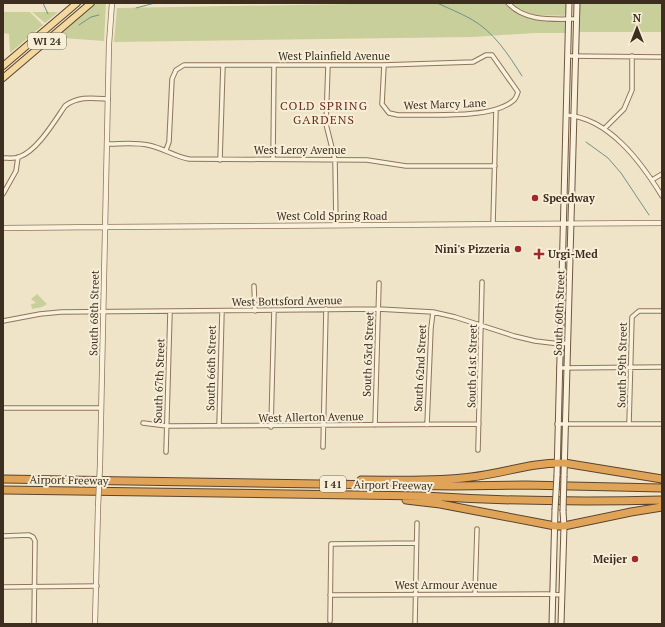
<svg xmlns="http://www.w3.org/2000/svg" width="665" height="627" viewBox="0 0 665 627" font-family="'PT Serif',serif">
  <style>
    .green { fill: #c9cf9b }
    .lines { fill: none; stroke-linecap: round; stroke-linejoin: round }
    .stream { stroke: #6f938a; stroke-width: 1 }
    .minor-casing { stroke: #8d765c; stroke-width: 5.5 }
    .tertiary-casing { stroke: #8d765c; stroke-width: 6 }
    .secondary-casing { stroke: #6f573f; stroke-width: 7 }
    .primary-casing { stroke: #5b4430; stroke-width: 8 }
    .motorway-casing { stroke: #5b4430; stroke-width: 9 }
    .minor { stroke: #faf1dc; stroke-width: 3.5 }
    .tertiary { stroke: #faf1dc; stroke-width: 4.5 }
    .secondary { stroke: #faf1dc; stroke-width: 5 }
    .primary { stroke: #f3d9a0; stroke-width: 6 }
    .motorway { stroke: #e0a458; stroke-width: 7 }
    .tertiary-bridge-casing { stroke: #8d765c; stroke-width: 6; stroke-linecap: butt }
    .secondary-bridge-casing { stroke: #6f573f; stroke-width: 7; stroke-linecap: butt }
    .tertiary-bridge { stroke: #faf1dc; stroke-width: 4.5 }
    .secondary-bridge { stroke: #faf1dc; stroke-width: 5 }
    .poi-dot { fill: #9e2a2b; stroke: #f7eed8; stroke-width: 1.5 }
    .labels { text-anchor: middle; stroke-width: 4; stroke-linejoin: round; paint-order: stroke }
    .shield { fill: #f7eed8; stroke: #756857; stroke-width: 1 }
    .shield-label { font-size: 10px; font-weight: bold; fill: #3d2e20 }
    .street-label { font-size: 11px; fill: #3d2e20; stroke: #f7eed8 }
    .poi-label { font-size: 11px; font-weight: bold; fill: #3d2e20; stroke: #f7eed8; text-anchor: start }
    .neighbourhood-label { font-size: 12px; letter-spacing: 1px; fill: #6b2e1e; stroke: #f7eed8 }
  </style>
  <rect width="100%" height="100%" fill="#f0e4c8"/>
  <path class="green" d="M97,3H106L104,41L62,38L59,35Z
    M505,3C520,22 542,20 564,21L566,22L567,27L566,29V33H535L473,37L114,42L117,8L350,4Z
    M511,3H566L567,13L564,16C545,15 526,18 511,3Z
    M578,3H662V32H579L580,5Z
    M3,12H30L43,25L10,53L9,34L3,33Z
    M32,12H58L45,23Z
    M37,294L47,304L42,307L32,309L31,304L36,303L31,299Z"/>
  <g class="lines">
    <path class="stream" d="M43,3L48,14
      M163,3H228
      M437,3C448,8 460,13 471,19C494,32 508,54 522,76
      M136,8L155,3
      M79,25L91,17L99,15
      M586,142L608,158L621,173L649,215"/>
    <defs>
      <path id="minor" d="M508,3C525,22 553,19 576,19
        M568,56L662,57
        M328,65L326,124L335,160L336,225
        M566,115C609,118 641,162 662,196
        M605,128L624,109L632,90V56
        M107,144C120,144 135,142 148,145C163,148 176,157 189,159L367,160L406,166H495
        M166,150L169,142L172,79L176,70L184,65H384L473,62L486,55H492L518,92C517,95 516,98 514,100C492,120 428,114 398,115L389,113L382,104L384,65
        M3,158C8,158 14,159 19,157C37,151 54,122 65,106C78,96 92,98 108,99
        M273,159L274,65
        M220,160L223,65
        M652,180L662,174
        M3,194L16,171L18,157
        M493,224L496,110
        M254,286L255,311
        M3,321L40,314L61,312L378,309L433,312L455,317L514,336L535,341L560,344L568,343
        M559,368L662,367
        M3,408H101
        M143,423L167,426L479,424
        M557,424H662
        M629,424L632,317L639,311H662
        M375,425L379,283
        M427,425L431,328L433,312
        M219,426L222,311
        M271,427L274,310
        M323,447L326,309
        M478,450L482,282
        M166,452L170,312
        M3,536L29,535L33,537L35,541L34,624
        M3,587L97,586
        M475,594L477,529
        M330,595L547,594L562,595
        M330,621L331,544L416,543
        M415,624L417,523"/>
      <path id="tertiary" d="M3,228L105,227L662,223
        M100,465L109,44L112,3
        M95,624L98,507"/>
      <path id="secondary" d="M557,475L569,3
        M564,476L577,3
        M552,624L555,510
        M561,624L564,526L563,511"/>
      <path id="primary" d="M3,66L77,3
        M3,78L91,3"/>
      <path id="motorway" d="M3,479L454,486L525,485L662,488
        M361,480C397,480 434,482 471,477C501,474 533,462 564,463L662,479
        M3,490L424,496C503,501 583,502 662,500
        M406,500L440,504L555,526H564L631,512L662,507"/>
    </defs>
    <use href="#minor" class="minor-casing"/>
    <use href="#tertiary" class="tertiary-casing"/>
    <use href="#secondary" class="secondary-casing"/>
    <use href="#primary" class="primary-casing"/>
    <use href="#motorway" class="motorway-casing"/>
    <use href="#minor" class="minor"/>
    <use href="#tertiary" class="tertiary"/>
    <use href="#secondary" class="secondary"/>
    <use href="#primary" class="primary"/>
    <use href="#motorway" class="motorway"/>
    <defs>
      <path id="tertiary-bridge" d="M98,507L100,465"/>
      <path id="secondary-bridge" d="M555,510L557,475
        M563,511L564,476"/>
    </defs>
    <use href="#tertiary-bridge" class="tertiary-bridge-casing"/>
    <use href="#secondary-bridge" class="secondary-bridge-casing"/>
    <use href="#tertiary-bridge" class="tertiary-bridge"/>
    <use href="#secondary-bridge" class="secondary-bridge"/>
  </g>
  <g class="poi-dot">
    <circle cx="535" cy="198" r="4"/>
    <circle cx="518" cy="249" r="4"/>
    <path d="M537 248h4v4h4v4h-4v4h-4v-4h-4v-4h4z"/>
    <circle cx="635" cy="559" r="4"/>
  </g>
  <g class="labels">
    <g class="shield">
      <rect x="28" y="33" width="38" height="16" rx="3"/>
      <rect x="320" y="476" width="26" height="16" rx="3"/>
    </g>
    <g class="shield-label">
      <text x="47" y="45">WI 24</text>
      <text x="333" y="488">I 41</text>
    </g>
    <g class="street-label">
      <text x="334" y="60">West Plainfield Avenue</text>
      <text transform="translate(445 104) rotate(-2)" y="4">West Marcy Lane</text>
      <text x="300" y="154">West Leroy Avenue</text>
      <text x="332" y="220">West Cold Spring Road</text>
      <text transform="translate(287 301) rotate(-1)" y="4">West Bottsford Avenue</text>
      <text transform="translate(94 313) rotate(-89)" y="4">South 68th Street</text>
      <text transform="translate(559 313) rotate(-88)" y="4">South 60th Street</text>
      <text transform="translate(368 354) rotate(-88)" y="4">South 63rd Street</text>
      <text transform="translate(622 365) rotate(-89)" y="4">South 59th Street</text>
      <text transform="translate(472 366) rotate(-89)" y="4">South 61st Street</text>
      <text transform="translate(211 368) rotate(-89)" y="4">South 66th Street</text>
      <text transform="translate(420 368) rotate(-87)" y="4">South 62nd Street</text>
      <text transform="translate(159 381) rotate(-88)" y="4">South 67th Street</text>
      <text transform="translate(311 417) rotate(-1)" y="4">West Allerton Avenue</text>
      <text transform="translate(69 480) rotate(1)" y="4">Airport Freeway</text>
      <text transform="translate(393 485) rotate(1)" y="4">Airport Freeway</text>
      <text x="446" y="589">West Armour Avenue</text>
    </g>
    <g class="poi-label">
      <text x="543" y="202">Speedway</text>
      <text x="510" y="253" text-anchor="end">Nini's Pizzeria</text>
      <text x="548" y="258">Urgi-Med</text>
      <text x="627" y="563" text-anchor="end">Meijer</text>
    </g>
    <g class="neighbourhood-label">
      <text x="324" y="110">COLD SPRING<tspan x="324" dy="14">GARDENS</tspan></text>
    </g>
  </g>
  <rect width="665" height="627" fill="none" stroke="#3d2e20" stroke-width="8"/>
  <g transform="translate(637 28)" stroke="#f7eed8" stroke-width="3" paint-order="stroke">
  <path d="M0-3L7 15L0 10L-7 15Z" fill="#3d2e20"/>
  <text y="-6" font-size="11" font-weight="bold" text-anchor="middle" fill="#3d2e20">N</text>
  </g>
</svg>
